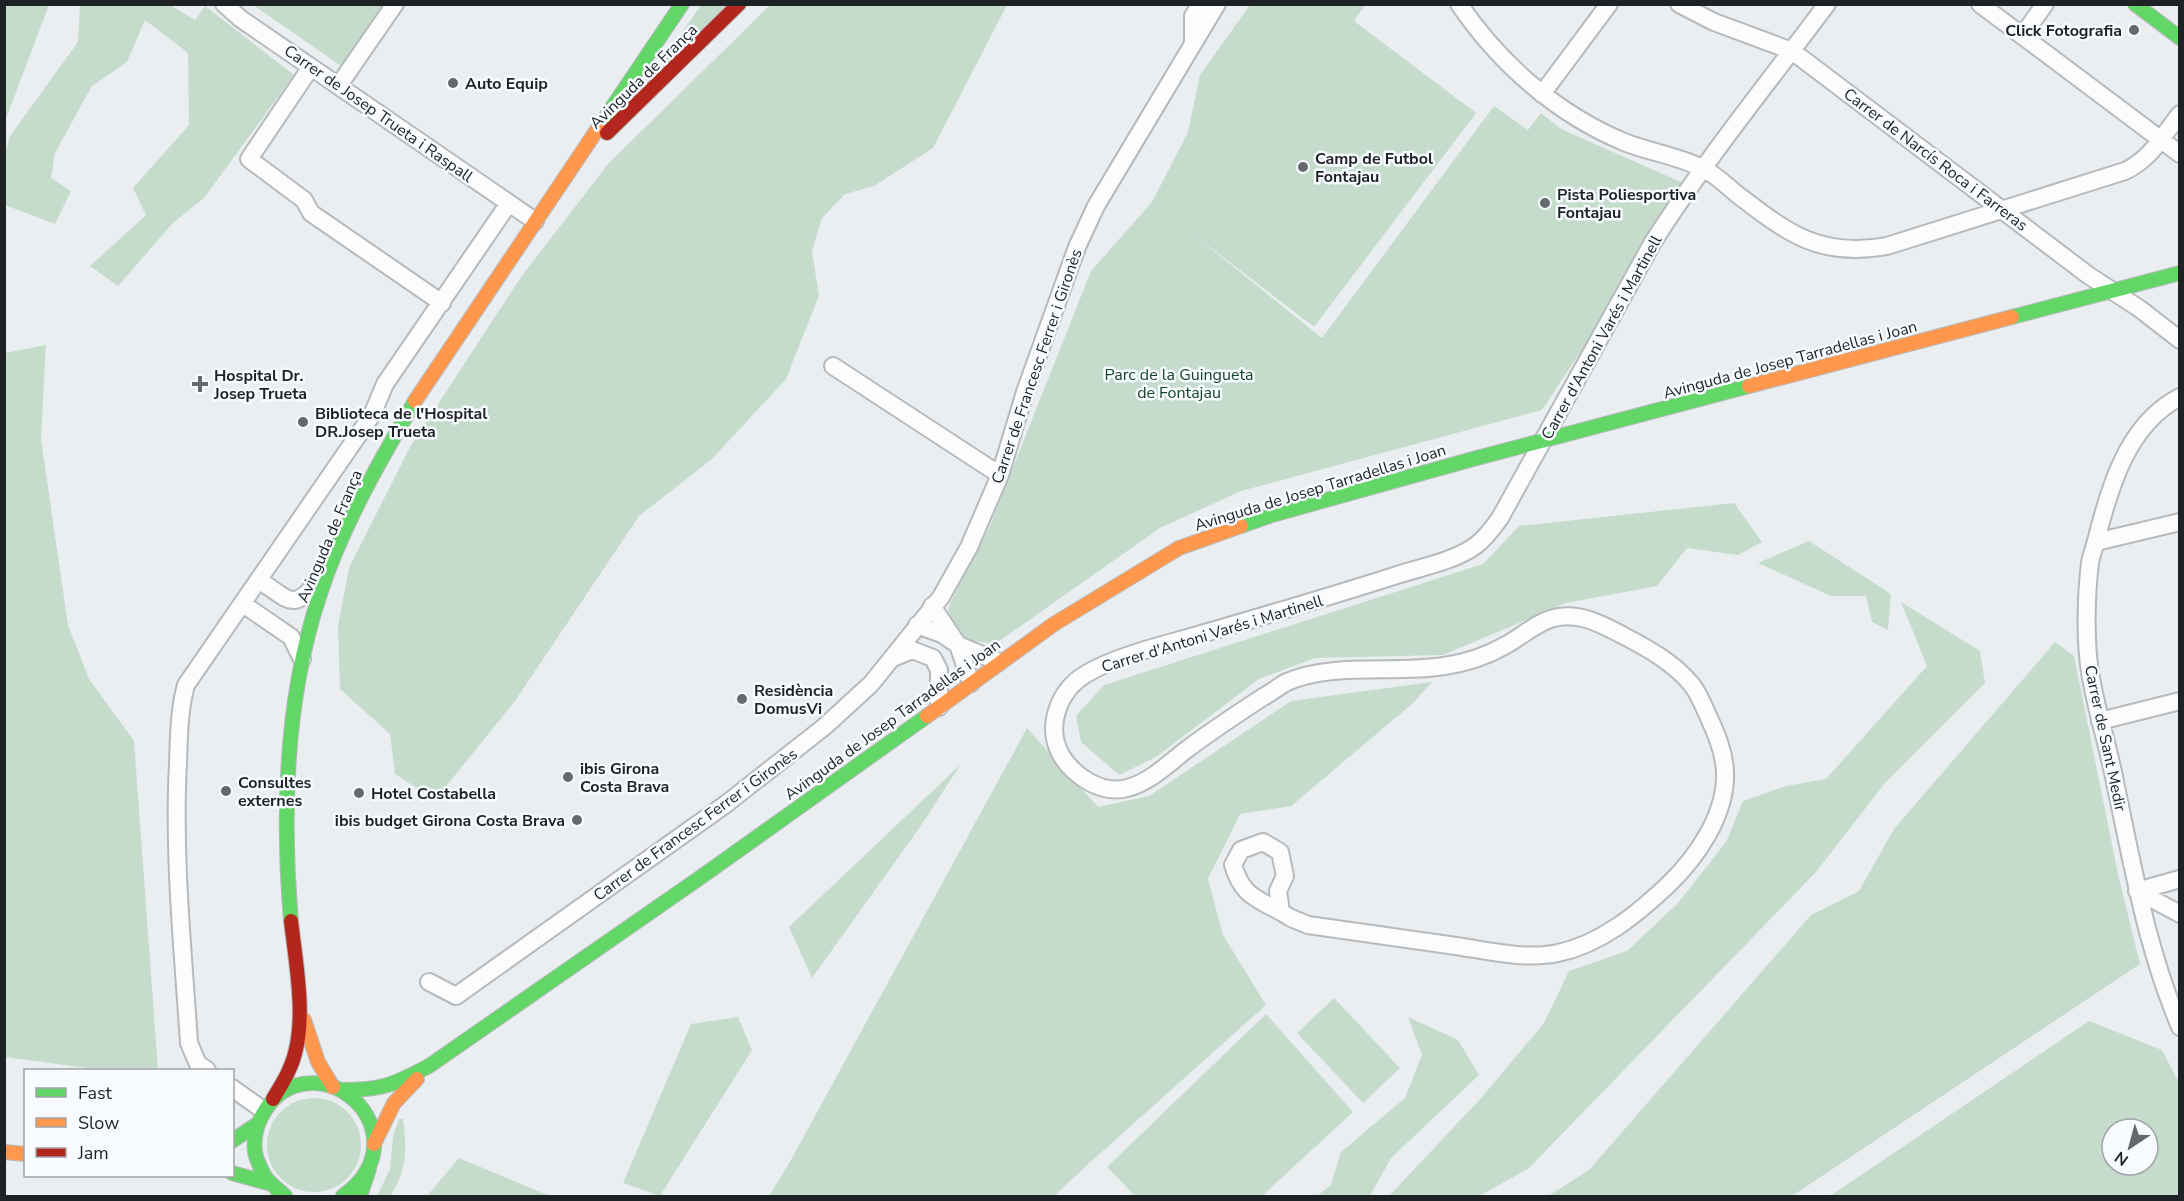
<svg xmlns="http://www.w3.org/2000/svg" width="2184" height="1201" viewBox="0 0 2184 1201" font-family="'Nunito Sans',sans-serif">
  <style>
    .green { fill: #c5dccd; fill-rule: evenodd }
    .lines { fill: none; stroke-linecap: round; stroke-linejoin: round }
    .street-casing { stroke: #b7babc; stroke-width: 20 }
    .fast-casing { stroke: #b7babc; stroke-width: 16 }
    .slow-casing { stroke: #b7babc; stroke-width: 16 }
    .jam-casing { stroke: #b7babc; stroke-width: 16 }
    .street { stroke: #fcfcfd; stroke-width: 16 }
    .fast { stroke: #63d668; stroke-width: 14 }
    .slow { stroke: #ff974d; stroke-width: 14 }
    .jam { stroke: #b3261e; stroke-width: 14 }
    .poi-dot { fill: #66696c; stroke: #f7fbff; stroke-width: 2 }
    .labels { text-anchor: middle; stroke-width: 5; stroke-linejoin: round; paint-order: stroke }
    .poi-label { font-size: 16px; font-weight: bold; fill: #1f2224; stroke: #f7fbff; text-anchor: start }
    .street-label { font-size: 16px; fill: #1f2224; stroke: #f7fbff }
    .park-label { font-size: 16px; fill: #124423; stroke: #f7fbff }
  </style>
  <rect width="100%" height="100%" fill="#eaeef1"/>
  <path class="green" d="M5,4L49,5L7,116H5Z
    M252,4H384V5L341,66Z
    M1274,4L1363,5H1365L1354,21L1476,113L1314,327L1194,235L1322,338L1494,106L1528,130L1541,113L1561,129L1690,186L1542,410L1241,491L1160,528L995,644L964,640L948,611L951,601L989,528L1091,271L1152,202L1188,132L1200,75L1250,5L1270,6Z
    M80,5H170L195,20L205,6L294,75L204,198L173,223L118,286L90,266L146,215L133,188L189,125L188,53L145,20L127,62L92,86L55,153L51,178L71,191L55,224L5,205V153L10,136L78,42Z
    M701,5H728L668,60L664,59Z
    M770,5H1007L933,148L874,186L845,194L822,218L812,251L819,296L786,379L712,459L639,516L515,701L435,800L395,774L390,734L340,689L338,626L349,568L410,447L521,277L608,164Z
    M46,345L41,439L68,625L89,679L134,741L158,1070H93L87,1068L5,1057V353Z
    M1734,503L1762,542L1738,555L1687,548L1657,586L1566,603L1443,655L1315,658L1259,679L1156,757L1119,775L1081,742L1076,716L1104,685L1483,564L1519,526Z
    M1809,541L1891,594L1888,630L1872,622L1866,596H1831L1758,563Z
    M1901,602L1980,651L1985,683L1885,783L1816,872L1528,1169L1479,1196H1389L1482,1097L1544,1023L1569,971L1627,951L1678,903L1726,842L1743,801L1786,786L1826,779L1927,666Z
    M2055,642L2074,656L2118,874L2140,964L1792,1196H1548L1589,1170L1811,915L1859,891L1894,829Z
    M1432,682L1412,704L1291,806L1240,814L1208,879L1223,935L1266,1005L1085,1167L1054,1196H769L791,1160L1027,728L1098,807L1149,796L1291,701Z
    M961,764L920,827L812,978L789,927Z
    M1334,998L1400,1068L1363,1103L1297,1033Z
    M1266,1014L1353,1112L1262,1196H1135L1107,1167Z
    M738,1017L752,1050L660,1196L623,1183L691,1024Z
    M1408,1017L1458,1040L1479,1075L1391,1158L1370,1196H1317L1331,1185L1341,1152L1405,1098L1422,1055Z
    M2089,1021L2162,1050L2179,1083V1196H1830ZM2112,1129H2148V1165H2112Z
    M267 1145a47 47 0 1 1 94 0a47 47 0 1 1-94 0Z
    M399,1119H403C407,1146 407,1173 390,1196H377L390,1169L393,1136Z
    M459,1158L550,1196H427Z"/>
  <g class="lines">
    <defs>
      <path id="street" d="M224,4L241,19L535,221
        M1459,4C1500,64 1557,114 1624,142C1649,152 1678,156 1702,168C1715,174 1727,186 1738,195C1789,234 1820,258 1887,246L2125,171C2151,159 2163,135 2180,114
        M1679,4L1714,22L1792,51L2088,275L2140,309L2180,340
        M1980,4L2180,154
        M2022,36L2045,4
        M1193,43V16L1201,4
        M311,67L249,159L304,200L311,213L442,303
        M339,85L395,4
        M1542,94L1609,4
        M833,366L1000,475
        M2180,397C2127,424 2109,489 2096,541C2094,549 2091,556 2090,563C2086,595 2085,640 2090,672C2096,711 2109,748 2116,787C2134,871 2146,946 2180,1027
        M2096,542L2180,522
        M259,580C293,603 292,611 322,578
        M243,604L291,637L302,659
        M932,606L958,645L999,662
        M917,625L942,634L958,645L971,683
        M893,658L912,650L933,658L939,670V707
        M2100,721L2180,701
        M1263,842L1280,852L1285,876L1278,891L1281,912C1255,898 1242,895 1233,865L1241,850Z
        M2137,891L2180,914
        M2137,891L2180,879
        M1281,912L1291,918L1308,925C1358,932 1407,939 1456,946C1489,951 1526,960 1558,953C1601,944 1637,914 1668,885C1697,857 1727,814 1725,771C1724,752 1717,735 1709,718C1704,707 1699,694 1692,685C1674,663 1649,649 1624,636C1603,625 1579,611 1554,618C1537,622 1521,637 1506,645C1487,656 1465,663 1444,666C1395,674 1333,662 1287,682C1279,686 1271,693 1263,697C1237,714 1211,731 1186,750C1168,764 1147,785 1123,789C1099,793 1073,775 1061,755C1045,726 1059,690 1086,674C1114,657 1159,646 1191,637C1260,617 1329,597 1397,575C1422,567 1454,561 1475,546C1485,539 1493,528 1500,518L1653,242C1706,159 1768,83 1827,4
        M429,982L456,996L726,804L824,727L871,684L941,597L969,547L1000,475L1025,392L1077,247L1096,206L1217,4
        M207,1070L198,1064L189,1043C183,950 173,856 178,763C179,736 179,710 186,685L372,415L385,384L509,203
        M232,1088L263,1110"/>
      <path id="fast" d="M2135,4L2180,38
        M599,127L682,4
        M2012,317L2180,273
        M1241,526L1272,515L1473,459L1749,386
        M291,921C282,814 285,700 319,597C341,528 378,464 415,401
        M341,1090C383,1090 393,1085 429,1066L701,877L927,716
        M232,1141L256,1125
        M232,1173L268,1183
        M278,1192L281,1196
        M285,1196C278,1189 267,1182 263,1173C260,1167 256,1158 255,1152C251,1123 273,1088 303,1084C337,1078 371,1105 374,1139C376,1163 362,1183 343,1196
        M360,1196L369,1169"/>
      <path id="slow" d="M1749,386L2012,317
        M415,401L599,127
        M927,716L1054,624L1179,548L1241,526
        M304,1020L318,1062L333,1087
        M374,1144L394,1103L417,1079
        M4,1152L26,1154"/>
      <path id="jam" d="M607,133L739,4
        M273,1099C278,1090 285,1080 289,1070C309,1028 296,966 291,921"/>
    </defs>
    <use href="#street" class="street-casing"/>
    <use href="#fast" class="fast-casing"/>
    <use href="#slow" class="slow-casing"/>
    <use href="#jam" class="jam-casing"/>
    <use href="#street" class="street"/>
    <use href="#fast" class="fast"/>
    <use href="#slow" class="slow"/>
    <use href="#jam" class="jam"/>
  </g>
  <g class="poi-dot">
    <circle cx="2134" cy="30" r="6"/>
    <circle cx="453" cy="83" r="6"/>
    <circle cx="1303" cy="167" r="6"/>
    <circle cx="1545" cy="203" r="6"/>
    <path d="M197 375h6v6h6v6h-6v6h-6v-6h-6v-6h6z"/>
    <circle cx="303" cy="422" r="6"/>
    <circle cx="742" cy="699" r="6"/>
    <circle cx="568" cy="777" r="6"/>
    <circle cx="226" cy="791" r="6"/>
    <circle cx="359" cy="793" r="6"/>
    <circle cx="577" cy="820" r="6"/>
  </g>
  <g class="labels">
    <g class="poi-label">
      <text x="2122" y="36" text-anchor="end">Click Fotografia</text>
      <text x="465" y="89">Auto Equip</text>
      <text x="1315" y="164">Camp de Futbol<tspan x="1315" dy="18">Fontajau</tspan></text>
      <text x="1557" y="200">Pista Poliesportiva<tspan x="1557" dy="18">Fontajau</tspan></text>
      <text x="214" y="381">Hospital Dr.<tspan x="214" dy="18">Josep Trueta</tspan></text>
      <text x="315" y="419">Biblioteca de l'Hospital<tspan x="315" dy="18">DR.Josep Trueta</tspan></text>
      <text x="754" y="696">Residència<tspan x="754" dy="18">DomusVi</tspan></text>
      <text x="580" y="774">ibis Girona<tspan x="580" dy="18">Costa Brava</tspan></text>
      <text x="238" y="788">Consultes<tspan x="238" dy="18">externes</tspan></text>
      <text x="371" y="799">Hotel Costabella</text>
      <text x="565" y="826" text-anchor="end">ibis budget Girona Costa Brava</text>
    </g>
    <g class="street-label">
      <text transform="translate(643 76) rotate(-44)" y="6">Avinguda de França</text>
      <text transform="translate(379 113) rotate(35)" y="6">Carrer de Josep Trueta i Raspall</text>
      <text transform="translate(1936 159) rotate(37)" y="6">Carrer de Narcís Roca i Farreras</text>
      <text transform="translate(1601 337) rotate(-61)" y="6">Carrer d'Antoni Varés i Martinell</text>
      <text transform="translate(1790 359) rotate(-15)" y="6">Avinguda de Josep Tarradellas i Joan</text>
      <text transform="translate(1036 366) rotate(-71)" y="6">Carrer de Francesc Ferrer i Gironès</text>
      <text transform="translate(1320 487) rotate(-17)" y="6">Avinguda de Josep Tarradellas i Joan</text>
      <text transform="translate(329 536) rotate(-67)" y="6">Avinguda de França</text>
      <text transform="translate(1212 633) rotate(-17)" y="6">Carrer d'Antoni Varés i Martinell</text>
      <text transform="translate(892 719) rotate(-36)" y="6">Avinguda de Josep Tarradellas i Joan</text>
      <text transform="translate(2106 738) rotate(78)" y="6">Carrer de Sant Medir</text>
      <text transform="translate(695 824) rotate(-36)" y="6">Carrer de Francesc Ferrer i Gironès</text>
    </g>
    <g class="park-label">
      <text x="1179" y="380">Parc de la Guingueta<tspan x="1179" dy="18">de Fontajau</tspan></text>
    </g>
  </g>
  <rect width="2184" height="1201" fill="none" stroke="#1f2224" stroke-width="12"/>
  <rect x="24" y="1069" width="210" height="108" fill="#f7fbff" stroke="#a1a4a7" stroke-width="1.5"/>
  <rect x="36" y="1088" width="30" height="9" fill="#63d668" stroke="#a1a4a7" stroke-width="1.5"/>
  <text x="78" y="1099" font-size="18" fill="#1f2224">Fast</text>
  <rect x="36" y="1118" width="30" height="9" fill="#ff974d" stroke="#a1a4a7" stroke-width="1.5"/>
  <text x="78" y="1129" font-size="18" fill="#1f2224">Slow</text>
  <rect x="36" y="1148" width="30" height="9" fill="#b3261e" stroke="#a1a4a7" stroke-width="1.5"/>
  <text x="78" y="1159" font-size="18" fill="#1f2224">Jam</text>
  <g transform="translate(2130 1147) rotate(216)"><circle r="28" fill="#f7fbff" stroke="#a1a4a7" stroke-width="1.5"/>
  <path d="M0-4.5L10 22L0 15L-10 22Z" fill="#66696c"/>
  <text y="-9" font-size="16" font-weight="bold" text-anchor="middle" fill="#1f2224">N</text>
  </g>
</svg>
